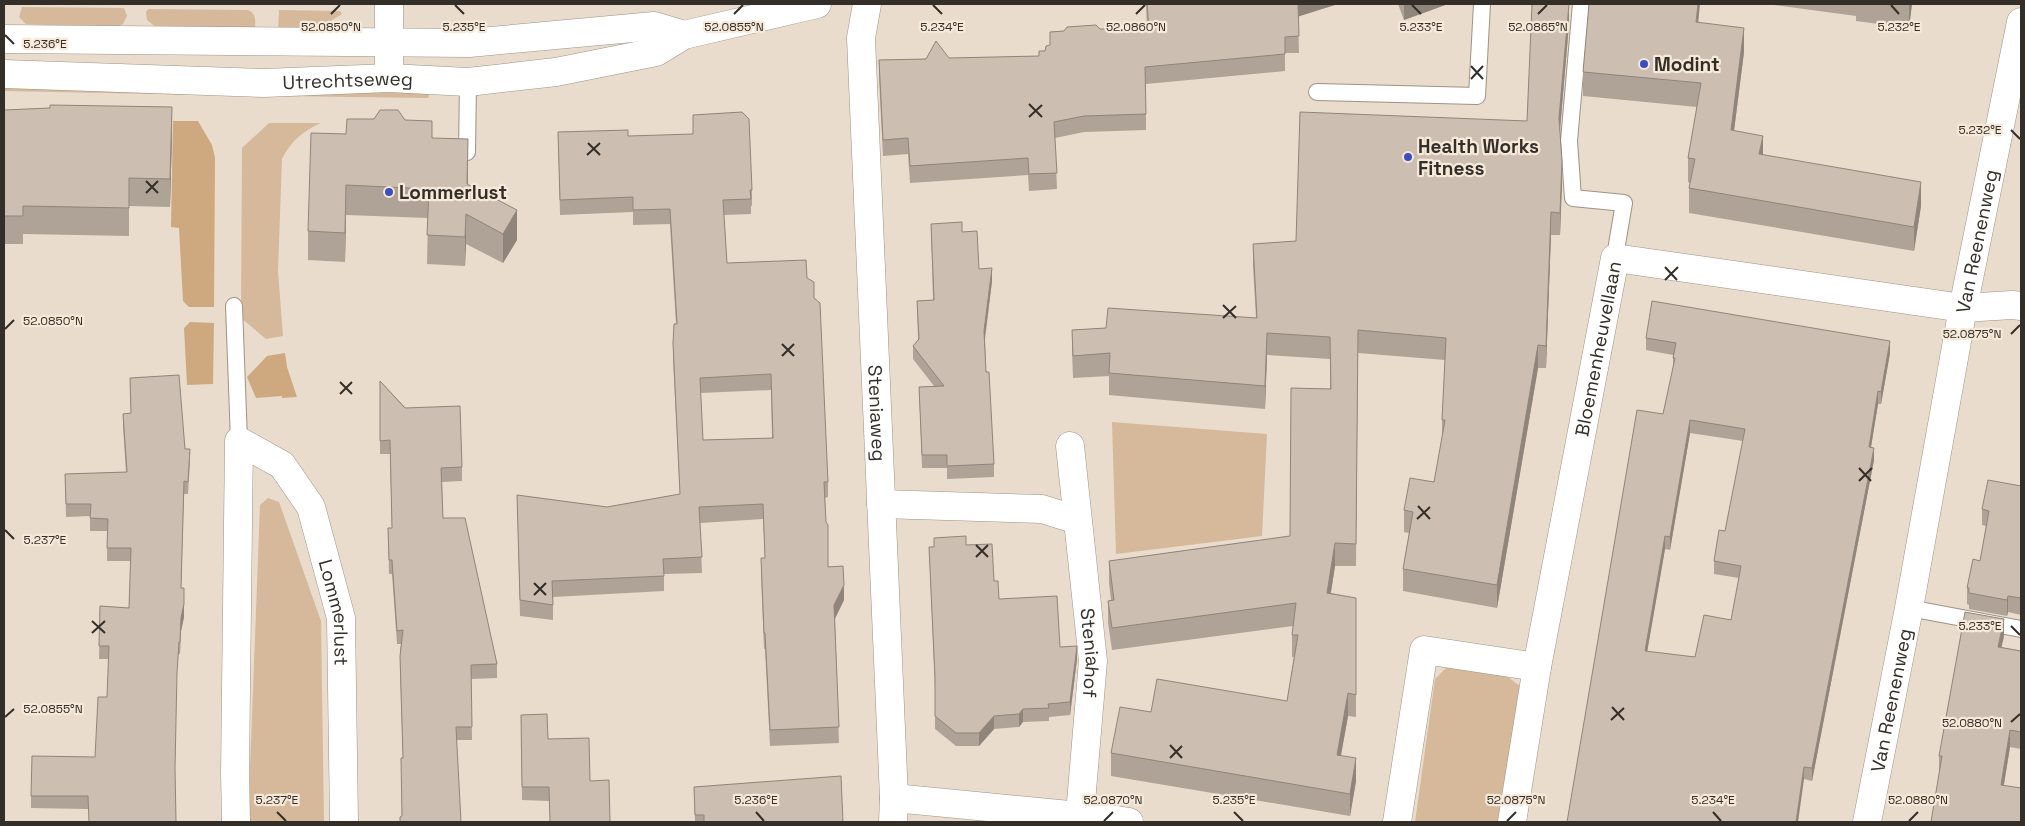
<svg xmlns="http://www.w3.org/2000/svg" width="2025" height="826" viewBox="0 0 2025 826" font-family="'Space Grotesk',sans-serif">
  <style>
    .green { fill: #d5b99a }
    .forest { fill: #cea97f }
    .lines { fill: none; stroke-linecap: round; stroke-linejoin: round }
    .service-casing { stroke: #9f9284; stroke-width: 18 }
    .minor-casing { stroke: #9f9284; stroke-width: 29 }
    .secondary-casing { stroke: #9f9284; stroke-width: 29 }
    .service { stroke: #fff; stroke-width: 16 }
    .minor { stroke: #fff; stroke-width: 28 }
    .secondary { stroke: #fff; stroke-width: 28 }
    .wall { fill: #afa397; fill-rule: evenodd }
    .shaded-wall { fill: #8f857b }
    .building { fill: #ccbeb0; stroke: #8f857b; fill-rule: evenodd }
    .ticks { fill: none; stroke: #332e28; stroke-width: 2 }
    .poi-dot { fill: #3b4dc0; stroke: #f7e9da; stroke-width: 2 }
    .labels { text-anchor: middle; stroke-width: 4.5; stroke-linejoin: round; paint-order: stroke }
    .poi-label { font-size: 19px; font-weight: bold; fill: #332e28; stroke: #f7e9da; text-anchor: start }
    .street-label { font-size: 19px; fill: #332e28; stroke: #f7e9da }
    .ticks-label { font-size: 12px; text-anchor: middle; fill: #332e28; stroke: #f7e9da; stroke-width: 4.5; stroke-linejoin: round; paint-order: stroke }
  </style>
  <rect width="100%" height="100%" fill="#e9dccd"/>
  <path class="green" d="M22,7L124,8L127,16L123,24L114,28L26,24L19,17Z
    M148,9L248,10C257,14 255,21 255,29L157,28L147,20L146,12Z
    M279,10L340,11L342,14L318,29L278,31Z
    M4,84L254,96L4,91Z
    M277,91L427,92L429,96L428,98L277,96Z
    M269,123H321C303,131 291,141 282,159L278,271L283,336L266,339L241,318L242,148Z
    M1112,422L1267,434L1262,536L1116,554Z
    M268,498L279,502L321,621L324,822H250V769L260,505Z
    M1447,667L1501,672L1524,689L1501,822H1415L1435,679Z"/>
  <path class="forest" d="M173,121H198L212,145L215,158L214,307H189L183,301L179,228L171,227Z
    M190,322L214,323L213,384L187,385L184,328Z
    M285,353L287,367L297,397L282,398V396L256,398L247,377L267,356Z"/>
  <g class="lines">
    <defs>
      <path id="service" d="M1581,4L1569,141L1573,198L1624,203L1614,262
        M1317,92L1477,96L1482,4
        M467,152L468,82
        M234,306L239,441
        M1909,608L2021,629"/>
      <g id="minor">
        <path id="s1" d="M867,4L861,38L894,798L893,822"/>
        <path d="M389,78V4"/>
        <path id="s2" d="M1070,446L1093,661L1080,814"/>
        <path d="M881,504L1042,509L1077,520"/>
        <path d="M894,798L1069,815L1080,814L1129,822"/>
        <path id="s3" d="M236,822L235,772L239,441L282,465L311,507L341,618L344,822"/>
        <path d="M1397,822L1424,650L1537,667"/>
        <path id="s4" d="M1512,822L1537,667L1615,258L1963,308L2012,305L2021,306"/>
        <path id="s5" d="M1867,822L1909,608L1963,308L2021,22"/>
      </g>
      <g id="secondary">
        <path d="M4,39L469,43L654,26L684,35"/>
        <path id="s6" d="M4,74L264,83L389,78L468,82L556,72L656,52L684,35L817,4"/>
      </g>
    </defs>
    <use href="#service" class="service-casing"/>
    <use href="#minor" class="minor-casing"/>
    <use href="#secondary" class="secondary-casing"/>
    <use href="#service" class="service"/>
    <use href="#minor" class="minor"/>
    <use href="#secondary" class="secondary"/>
  </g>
  <path class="wall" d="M1146,4H1338L1298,16L1299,53H1285V71L1146,84V130L1084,132L1055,138L1057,189L1029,191L1028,175L910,183L908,154L883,156L879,77V60L1039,56L1045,51L1050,45V32L1100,29H1147Z
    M1398,4H1448L1404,20Z
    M1766,4H1912L1909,28L1856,21V16Z
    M1698,22L1744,52L1734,131L1763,155L1921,206L1914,251L1689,213V188L1690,183L1688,182V158L1697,107L1583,96V72Z
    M1569,24L1560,131L1562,183L1560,235H1551L1546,368H1538L1497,608L1403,591V569L1409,533L1404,532V510L1434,482L1442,440V420L1445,360L1358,353L1356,566H1335L1331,593L1356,598V717L1348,716L1341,755L1356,781L1350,816L1111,776V753L1151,712L1287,701L1294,657H1292V635L1293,626L1112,650L1108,623V601L1111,600L1109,583V561L1290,536L1330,389V359L1267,355L1265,409L1109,395V376L1073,378L1072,352V330L1256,318L1253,266V244L1296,241L1527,121Z
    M4,110L172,135L170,207L129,206V236L23,234V244H4Z
    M405,120L432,138L468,168V185L517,240L503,263L466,244L465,266L427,264L428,218L346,215L345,262L308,260V231L346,134Z
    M558,132L628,136L752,190V206H751V214L724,215L727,263L807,278L814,298L828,482V497L825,498L828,567L844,600L835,619L839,743L770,746L765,649H764L761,573V558H765L763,519L700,523L702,573L664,574V591L553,597V620L520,616L517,495L607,507L680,494L673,359V343L676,324L670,224L633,225V212L560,215ZM771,390L772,438L703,440L700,393Z
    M931,224L962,232L979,269L992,281L985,340L986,372L994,464V477L947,479V468H922L919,387L934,386L913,359V346L918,340L917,301L933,300Z
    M1646,338L1890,353L1881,404H1878L1871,447L1874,460L1812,781L1804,779L1567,822L1663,414L1673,368V355L1646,350ZM1690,433L1743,441L1725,531L1714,561V574L1739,578L1731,620L1695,657L1647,652L1665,549L1670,550Z
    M130,378L185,449L190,462L188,494H184L181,588L184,617L181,631L180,654H179L88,809L31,808V796L95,757L107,697L109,659H99L100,606L129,608L131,561H107V531H90V516L66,517L65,474L126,472L123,426V414L131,413Z
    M380,381L462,467V481L442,482L443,518L497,664V678L471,679L472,740H457L402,816L403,758L400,670V656L401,644H397L392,574H389L388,528H392L390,454H380Z
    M2021,486V615L2008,612L2007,616L1969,609V605L1967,604V588L1980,561L1986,526L1982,525V509Z
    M966,545L994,581L999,599L1060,647L1077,659L1070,715L1049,717V721L1023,722L1019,727L994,729L979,746H956L935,729V688L929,547Z
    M2004,636L2001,647L2021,651V749L2010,747L2004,785L1939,772V756Z
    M521,715L548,739L590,781L549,801L522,800Z
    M694,787L843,822H695Z"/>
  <path class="shaded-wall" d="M1297,4H1338L1297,17Z
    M1404,4H1448L1404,20Z
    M1569,4V24L1559,140V118Z
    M1698,4H1700L1696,46V22Z
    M1909,4H1912L1909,28Z
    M1744,28V52L1731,154V130Z
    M172,107V135L170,207V179Z
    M1763,136V160L1759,154Z
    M468,139V168L467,213V184Z
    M1562,161V183L1560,235V213Z
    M1921,182V206L1914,251V227Z
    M346,185V215L345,262V233Z
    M517,210V240L503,263V234Z
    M1551,212V235L1546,368V346Z
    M466,214V244L465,266V237Z
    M992,268V281L984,343V331Z
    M1267,333V355L1265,409V386Z
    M1890,341V353L1881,404V392Z
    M1538,345V368L1497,608V585Z
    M1878,391V404L1869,459V447Z
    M1690,420V433L1670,550V537Z
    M1874,448V460L1812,781V768Z
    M1665,536V549L1645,664V651Z
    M1335,543V566L1327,615V593Z
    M844,585V600L834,620V605Z
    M184,588V617L181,631L180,654L181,618Z
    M2008,596V612L2007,616V600Z
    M2004,619V636L1998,663V647Z
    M1077,646V659L1070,715V702Z
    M1348,693V716L1337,777V755Z
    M1023,709V722L1019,727V714Z
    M994,716V729L979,746V733Z
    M2010,730V747L2001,801V785Z
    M1356,758V781L1350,816V794Z
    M1804,767V779L1798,822H1796Z"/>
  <path class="building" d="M1147,4H1298L1299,36L1285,37V54L1145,67L1146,114L1084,116L1054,122L1057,173L1029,174L1028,158L910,166L908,138L883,140L879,60L926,59L936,41L949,58L1039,56V51H1045L1046,46L1050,45V32L1064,31L1067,27L1096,25L1100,29H1149Z
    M1532,4H1569L1559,118L1562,161L1560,213L1551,212L1546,346L1538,345L1497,585L1403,569L1413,512L1404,510L1410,478L1434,482L1445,420H1442L1446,338L1358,330L1356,544L1335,543L1327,593L1356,598V695L1348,693L1337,755L1356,758L1350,794L1111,753L1120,707L1151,712L1157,679L1287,701L1298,635H1292L1296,603L1112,628L1108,601L1114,600L1109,561L1290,536L1291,388L1331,389L1330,337L1267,333L1265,386L1109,373L1110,353L1073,356L1072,330L1106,328L1108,308L1257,318L1253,244L1296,241L1300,112L1527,121Z
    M1589,4H1698L1696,22L1744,28L1731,130L1763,136L1759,154L1921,182L1914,227L1689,188L1695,159L1688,158L1701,83L1583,72Z
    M50,105L172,107L170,179L129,178V208L23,206V216H4V110L50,108Z
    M380,110H398L405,120L432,121V138L468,139L467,184L517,210L503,234L466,214L465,237L427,235L429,189L346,185L345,233L308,231L311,133L346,134L347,119H374Z
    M742,112L749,119L752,190H750L751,199L723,200L727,263L806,260L807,278L814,282V298L820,303L828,482H824L826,522L828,525V567L843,566L844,585L834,605L839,727L770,730L765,633H764L761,558H765L763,504L699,507L702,557L663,559L664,576L552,581L553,605L520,600L517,495L607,507L680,494L673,343L674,324H677L670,209L633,210V197L560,200L558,132L628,130V136L693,134V115ZM771,374L773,438L703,440L700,378Z
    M962,222V232L977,231L979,269L992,268L984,331L986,372H989L994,464L947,466V455H922L919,387L944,386L913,346L919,339L917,301L934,300L931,224Z
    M1652,301L1890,341L1881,392L1878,391L1869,447L1874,448L1812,768L1804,767L1796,822H1567L1637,410L1663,414L1675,358H1673L1676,343L1646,338ZM1690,420L1745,429L1725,531L1719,530L1714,561L1741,566L1731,620L1704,615L1695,657L1645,651L1665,536L1670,537Z
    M179,375L185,449H190L188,482L184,481L181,588H184V604L181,618L180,642H179L177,673L175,768L176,822H89L88,796H31L32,756L95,757L98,697H107L109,646H99L100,606L129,608L131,548H107L108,519L90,518L91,504H66L65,474L127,472L123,414L131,413L130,378Z
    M380,381L405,408L460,406L462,467L441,468L443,518H465L497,664L471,665L472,727H456L461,822H400V817L402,816L401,758H403L400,656L403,630L397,631L392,560H389L388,528H392L390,440L380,441Z
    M1988,480L2021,486V598L2008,596L2007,600L1969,593V588H1967L1973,559L1980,561L1989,511L1982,509Z
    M966,536V545L992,544L994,581H998L999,599L1057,596L1060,647L1077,646L1070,702L1048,704L1049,708L1023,709L1019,714L994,716L979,733H956L935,716V678L929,547H934V538Z
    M1965,612L2004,619L1998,647L2021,651V732L2010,730L2001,785L2021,788V822H1931L1942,756H1939Z
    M547,714L548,739L589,738L590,781L609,780L610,822H550L549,787H522L521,715Z
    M841,776L843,822H704V815H695L694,787Z"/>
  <path class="ticks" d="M455,5L464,14M933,5L942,14M1412,5L1421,14M1891,5L1899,14M331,14L340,5M734,14L743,5M1136,14L1145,5M1538,14L1547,5M5,35L14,44M1471,66L1483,79M1471,79L1483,66M1029,104L1042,117M1029,117L1042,105M2011,130L2020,139M588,143L600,155M587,155L600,143M146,181L158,193M146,193L158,181M1665,267L1677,280M1665,280L1678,267M1223,305L1236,318M1223,318L1236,306M5,329L14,320M2011,334L2020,325M782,344L794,356M782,356L794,344M340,382L352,394M340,394L352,382M1859,468L1871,481M1859,481L1872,468M1418,506L1430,519M1417,519L1430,507M5,530L14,539M976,545L988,557M976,557L988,545M534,583L546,595M534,595L546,583M92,621L105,633M2011,626L2020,635M92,633L105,621M1612,707L1624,720M5,717L14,709M1611,720L1624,708M2011,722L2020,714M1170,745L1182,758M1170,758L1182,746M277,812L286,821M756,812L764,821M1234,812L1243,821M1713,812L1721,821M1104,821L1113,812M1507,821L1516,812M1909,821L1918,812"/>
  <g class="poi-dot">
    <circle cx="1644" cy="64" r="5"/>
    <circle cx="1408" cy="157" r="5"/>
    <circle cx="389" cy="192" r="5"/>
  </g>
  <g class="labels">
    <g class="poi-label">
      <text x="1654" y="71">Modint</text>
      <text x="1418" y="153">Health Works<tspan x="1418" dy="22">Fitness</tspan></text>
      <text x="399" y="199">Lommerlust</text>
    </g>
    <g class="street-label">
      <text dy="7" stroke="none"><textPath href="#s6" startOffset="344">Utrechtseweg</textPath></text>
      <text dy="7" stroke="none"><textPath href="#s5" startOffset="591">Van Reenenweg</textPath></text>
      <text dy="7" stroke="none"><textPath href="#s4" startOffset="481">Bloemenheuvellaan</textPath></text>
      <text dy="7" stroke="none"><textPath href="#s1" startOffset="410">Steniaweg</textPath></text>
      <text dy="7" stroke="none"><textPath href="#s3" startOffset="590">Lommerlust</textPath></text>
      <text dy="7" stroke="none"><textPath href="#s2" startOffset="208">Steniahof</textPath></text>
      <text dy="7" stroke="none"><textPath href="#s5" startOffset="124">Van Reenenweg</textPath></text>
    </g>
  </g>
  <g class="ticks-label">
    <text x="331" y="31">52.0850°N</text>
    <text x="734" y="31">52.0855°N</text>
    <text x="1136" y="31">52.0860°N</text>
    <text x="1538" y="31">52.0865°N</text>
    <text x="464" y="31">5.235°E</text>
    <text x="942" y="31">5.234°E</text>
    <text x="1421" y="31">5.233°E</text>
    <text x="1899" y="31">5.232°E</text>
    <text x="45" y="48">5.236°E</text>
    <text x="1980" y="134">5.232°E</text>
    <text x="53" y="325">52.0850°N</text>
    <text x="1972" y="338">52.0875°N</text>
    <text x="45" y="544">5.237°E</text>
    <text x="1980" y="630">5.233°E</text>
    <text x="53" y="713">52.0855°N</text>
    <text x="1972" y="727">52.0880°N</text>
    <text x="277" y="804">5.237°E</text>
    <text x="756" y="804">5.236°E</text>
    <text x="1234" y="804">5.235°E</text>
    <text x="1713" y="804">5.234°E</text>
    <text x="1113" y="804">52.0870°N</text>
    <text x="1516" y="804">52.0875°N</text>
    <text x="1918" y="804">52.0880°N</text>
  </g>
  <rect width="2025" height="826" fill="none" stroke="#332e28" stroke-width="10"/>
</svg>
